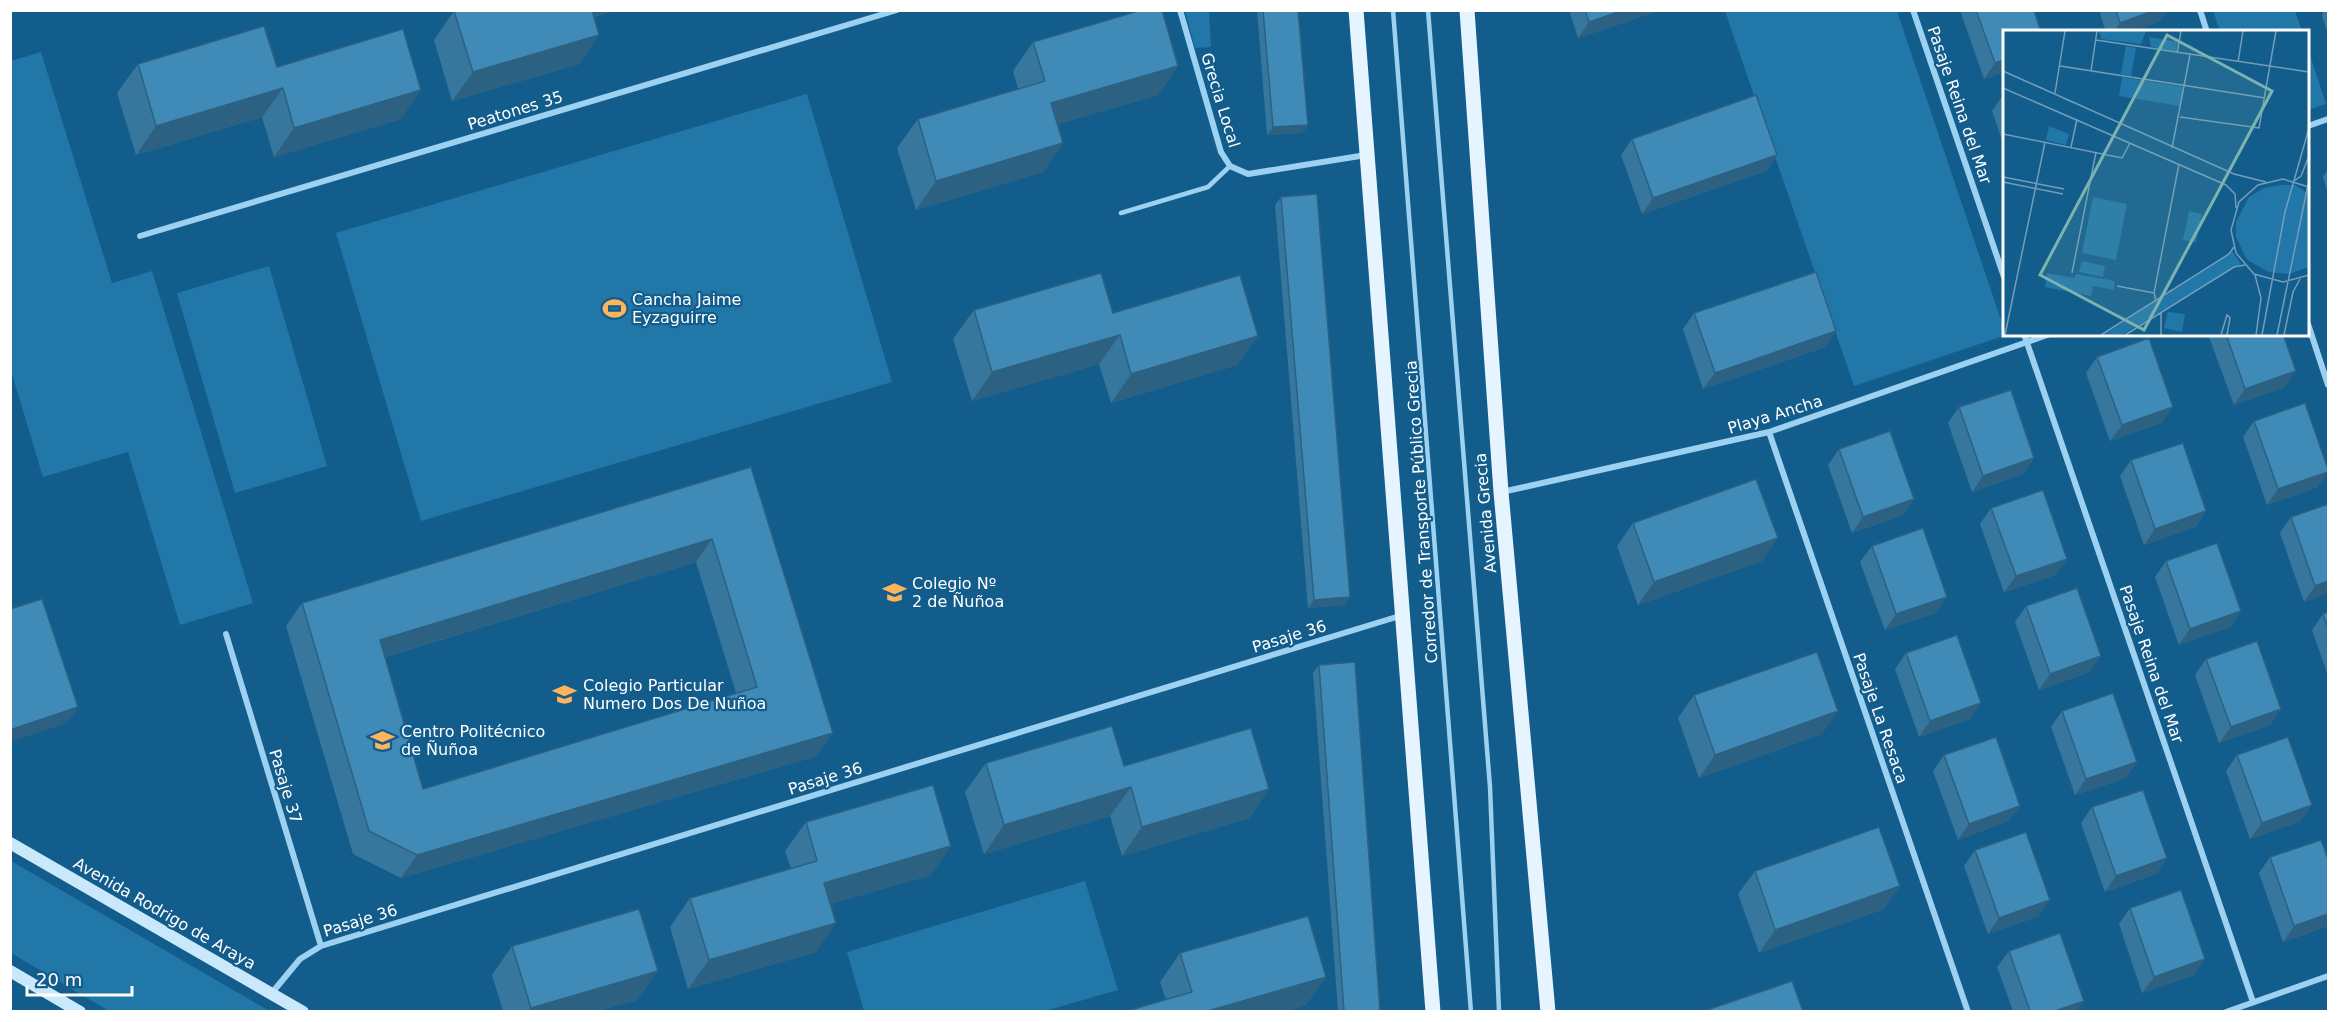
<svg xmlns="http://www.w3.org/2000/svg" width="2339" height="1022" viewBox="0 0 2339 1022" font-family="'DejaVu Sans',sans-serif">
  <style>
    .green { fill: #2277a9 }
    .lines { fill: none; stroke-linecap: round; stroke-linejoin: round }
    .service { stroke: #9cd1f1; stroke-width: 4.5 }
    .minor { stroke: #9cd1f1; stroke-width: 6 }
    .secondary { stroke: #cae8fb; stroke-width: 12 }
    .primary { stroke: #e5f4ff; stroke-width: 15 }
    .wall { fill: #37779e; fill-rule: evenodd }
    .shaded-wall { fill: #2d6181 }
    .building { fill: #408ab8; stroke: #2d6181; stroke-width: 1.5; fill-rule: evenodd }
    .labels { text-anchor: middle; stroke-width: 4.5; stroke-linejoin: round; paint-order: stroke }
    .street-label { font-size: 16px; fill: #fff; stroke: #135d8c }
    .poi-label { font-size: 16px; fill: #fff; stroke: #135d8c; text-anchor: start }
    .inset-road { fill: none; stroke: #719eba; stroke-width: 1.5 }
    .view { fill: #7bb4af; fill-opacity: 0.15; stroke: #7bb4af; stroke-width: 3 }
    .inset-edge { fill: none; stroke: #fff; stroke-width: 3 }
  </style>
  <rect width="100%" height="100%" fill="#135d8c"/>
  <path class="green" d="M1185,11H1209L1211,47L1195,48Z
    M1725,11H1897L2006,335L1854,386Z
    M2213,11H2295L2302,31H2220Z
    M2308,49L2326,104L2308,110Z
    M41,52L112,283L152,271L253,603L180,625L128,452L43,477L11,371V61Z
    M807,94L892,382L421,521L336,233Z
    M269,266L327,466L235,493L177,293Z
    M11,861L264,1008L270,1011H109L11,953Z
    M1085,881L1118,990L1045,1011H864L847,952Z"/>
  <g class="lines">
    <path class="service" d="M1393,10L1471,1012
      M1428,10L1490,787L1499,1012
      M1121,213L1208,187L1230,166"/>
    <path class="minor" d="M1180,10L1221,152L1230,166L1248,174L1366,155
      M1913,10L2004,277
      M2200,10L2207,32
      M2308,126L2328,119
      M140,236L897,10
      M2308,324L2328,385
      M2024,334L2253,1002
      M1769,432L1968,1012
      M1502,492L1769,432L2050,334
      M226,634L321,946
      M271,994L300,959L321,946L1403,615
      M2226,1012L2328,976"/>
    <path class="secondary" d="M10,843L303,1012
      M10,971L80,1012"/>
    <path class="primary" d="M1356,10L1433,1012
      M1467,10L1501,492L1548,1012"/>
  </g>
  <path class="wall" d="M615,10L594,17L599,35L579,64L452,101L434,40L454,11Z
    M1257,10H1298L1308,125L1302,133L1267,135Z
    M1569,10H1661L1578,38Z
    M1960,10H2034L2004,32V72L1984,79Z
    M2099,10H2167L2160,21L2130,32H2106Z
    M2325,10H2328V35L2322,15Z
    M1033,42L1178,66L1158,95L1058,124L1063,143L1043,172L916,210L897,148L918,119L1018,89L1013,71Z
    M138,64L277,67L401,119L274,157L262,117L136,155L117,93Z
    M2003,95H2004V146L1992,111Z
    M1632,139L1777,155L1766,171L1642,214L1621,155Z
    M2328,169V193L2323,177Z
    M1281,197L1350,597L1344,605L1308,608L1275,205Z
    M974,310L1113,313L1258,336L1237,365L1111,403L1099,364L972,401L953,339Z
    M1694,313L1836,331L1825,347L1703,389L1683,329Z
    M2211,334H2283L2285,387L2234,405L2209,337Z
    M2097,357L2173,407L2161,423L2110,441L2086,373Z
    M1959,407L2034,458L2023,474L1972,492L1948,423Z
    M2254,421L2318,487L2267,505L2243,437Z
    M1839,449L1914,499L1903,515L1852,533L1828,465Z
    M2131,460L2206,511L2195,527L2144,545L2120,476Z
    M751,467L817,756L401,878L353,854L286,626L302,603ZM696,562L736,693L423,789L385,657Z
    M1991,508L2067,559L2055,575L2004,592L1980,524Z
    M2291,517L2328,593L2304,602L2280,533Z
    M1633,523L1762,561L1638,605L1617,546Z
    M1872,546L1947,597L1936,613L1885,630L1860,562Z
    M2166,561L2241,611L2230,627L2179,645L2155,577Z
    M2026,606L2090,672L2039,690L2015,622Z
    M2328,612V676L2312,630L2323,614Z
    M1906,653L1981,703L1970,719L1919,737L1895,669Z
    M2206,659L2281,709L2270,725L2219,743L2195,675Z
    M1319,665L1380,1011H1338L1313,673Z
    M1694,695L1822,734L1699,778L1678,718Z
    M2062,711L2137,762L2126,778L2075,795L2051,727Z
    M1944,755L2020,806L2008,821L1958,840L1933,771Z
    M2237,755L2301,821L2250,839L2226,771Z
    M986,763L1124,766L1269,789L1249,818L1122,856L1110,816L984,854L965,792Z
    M2092,807L2167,858L2156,874L2105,892L2081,823Z
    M806,822L931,875L830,904L816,952L688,989L670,927L690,898L791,869L785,851Z
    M1975,850L2039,916L1988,934L1964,866Z
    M2270,857L2328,926L2283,942L2259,873Z
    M1755,871L1884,909L1759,953L1738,894Z
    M2130,908L2205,959L2194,975L2142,993L2119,924Z
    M512,946L637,1000L597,1011H503L492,975Z
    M2009,951L2077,1011H2013L1997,967Z
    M1180,953L1326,977L1305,1006L1166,1000L1160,982Z"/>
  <path class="shaded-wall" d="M577,10H615L567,24Z
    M1624,10H1661L1578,38L1589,22Z
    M2156,10H2167L2160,21L2130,32H2114L2120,23Z
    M599,35L579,64L452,101L473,72Z
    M2004,60V72L1984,79L1995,63Z
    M1178,66L1158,95L1031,132L1051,103Z
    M283,88L262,117L136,155L156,126Z
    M421,90L401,119L274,157L294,128Z
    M1308,125L1302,133L1267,135L1273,127Z
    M1063,143L1043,172L916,210L936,181Z
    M1777,155L1766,171L1642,214L1653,198Z
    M1836,331L1825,347L1703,389L1715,373Z
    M1120,335L1099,364L972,401L992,372Z
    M1258,336L1237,365L1111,403L1131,374Z
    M2296,371L2285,387L2234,405L2245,389Z
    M2173,407L2161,423L2110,441L2122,425Z
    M2034,458L2023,474L1972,492L1983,476Z
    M2328,472L2318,487L2267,505L2278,489Z
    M1914,499L1903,515L1852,533L1863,517Z
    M2206,511L2195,527L2144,545L2155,529Z
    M1778,538L1762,561L1638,605L1654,582Z
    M712,539L696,562L364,663L380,640Z
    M2067,559L2055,575L2004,592L2016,576Z
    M2328,581V593L2304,602L2315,586Z
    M1350,597L1344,605L1308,608L1314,600Z
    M1947,597L1936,613L1885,630L1896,614Z
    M2241,611L2230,627L2179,645L2190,629Z
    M2101,656L2090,672L2039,690L2050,674Z
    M1981,703L1970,719L1919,737L1930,721Z
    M78,707L67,723L10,742V730Z
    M2281,709L2270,725L2219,743L2231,727Z
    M1838,711L1822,734L1699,778L1715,755Z
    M833,733L817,756L401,878L417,855Z
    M2137,762L2126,778L2075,795L2086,779Z
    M1131,787L1110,816L984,854L1004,825Z
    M1269,789L1249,818L1122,856L1142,827Z
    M2312,805L2301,821L2250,839L2262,823Z
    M2020,806L2008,821L1958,840L1969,824Z
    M951,846L931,875L804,912L824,883Z
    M2167,858L2156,874L2105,892L2116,876Z
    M1900,886L1884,909L1759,953L1775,930Z
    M2050,900L2039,916L1988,934L1999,918Z
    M2328,914V926L2283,942L2294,926Z
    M836,923L816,952L688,989L709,960Z
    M2205,959L2194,975L2142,993L2154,977Z
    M658,971L637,1000L597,1011H528L531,1008Z
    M1326,977L1305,1006L1287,1011H1208Z
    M2084,1001L2077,1011H2055Z"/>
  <path class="building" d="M592,10L599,35L473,72L454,11Z
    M1142,10H1162L1178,66L1051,103L1063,143L936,181L918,119L1045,81L1033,42Z
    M1263,10H1298L1308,125L1273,127Z
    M1585,10H1624L1589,22Z
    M1976,10H2034L2041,32H2004V60L1995,63Z
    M2116,10H2156L2120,23Z
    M264,26L277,67L403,29L421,90L294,128L283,88L156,126L138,64Z
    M1756,95L1777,155L1653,198L1632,139Z
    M1317,194L1350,597L1314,600L1281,197Z
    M1816,272L1836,331L1715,373L1694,313Z
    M1101,273L1113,313L1240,275L1258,336L1131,374L1120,335L992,372L974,310Z
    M2226,334H2283L2296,371L2245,389Z
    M2149,338L2173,407L2122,425L2097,357Z
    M2011,390L2034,458L1983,476L1959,407Z
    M2305,403L2328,469V472L2278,489L2254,421Z
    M1890,431L1914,499L1863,517L1839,449Z
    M2183,443L2206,511L2155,529L2131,460Z
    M751,467L833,733L417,855L369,831L302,603ZM712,539L757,687L423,789L380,640Z
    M1756,479L1778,538L1654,582L1633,523Z
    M2043,490L2067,559L2016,576L1991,508Z
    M2328,504V581L2315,586L2291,517Z
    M1923,528L1947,597L1896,614L1872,546Z
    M2217,543L2241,611L2190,629L2166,561Z
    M2077,588L2101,656L2050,674L2026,606Z
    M42,599L78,707L10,730V609Z
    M2328,612V628L2323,614Z
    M1957,635L1981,703L1930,721L1906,653Z
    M2257,641L2281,709L2231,727L2206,659Z
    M1817,652L1838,711L1715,755L1694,695Z
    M1355,662L1380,1011H1344L1319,665Z
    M2113,693L2137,762L2086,779L2062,711Z
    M1112,726L1124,766L1251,728L1269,789L1142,827L1131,787L1004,825L986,763Z
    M1996,737L2020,806L1969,824L1944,755Z
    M2288,737L2312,805L2262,823L2237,755Z
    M933,785L951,846L824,883L836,923L709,960L690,898L817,861L806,822Z
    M2143,790L2167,858L2116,876L2092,807Z
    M1879,827L1900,886L1775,930L1755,871Z
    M2026,832L2050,900L1999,918L1975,850Z
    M2321,840L2328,859V914L2294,926L2270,857Z
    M2181,890L2205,959L2154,977L2130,908Z
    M639,909L658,971L531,1008L512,946Z
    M1308,916L1326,977L1208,1011H1127L1192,992L1180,953Z
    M2060,933L2084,1001L2055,1011H2030L2009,951Z
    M1792,981L1803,1011H1704Z"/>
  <defs>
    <symbol id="stadium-bare" viewBox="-9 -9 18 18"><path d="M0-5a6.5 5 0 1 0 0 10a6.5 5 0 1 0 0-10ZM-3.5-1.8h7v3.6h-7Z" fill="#ffb45b" stroke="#135d8c" stroke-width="2.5" paint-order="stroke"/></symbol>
    <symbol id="school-bare" viewBox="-9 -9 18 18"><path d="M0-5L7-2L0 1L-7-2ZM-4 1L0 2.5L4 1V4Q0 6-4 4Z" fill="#ffb45b" stroke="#135d8c" stroke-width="2.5" paint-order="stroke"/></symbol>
  </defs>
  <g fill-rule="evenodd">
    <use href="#stadium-bare" x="598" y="292" width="33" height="33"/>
    <use href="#school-bare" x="878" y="576" width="33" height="33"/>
    <use href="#school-bare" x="548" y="678" width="33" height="33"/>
    <use href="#school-bare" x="366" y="724" width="33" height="33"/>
  </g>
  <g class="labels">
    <g class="street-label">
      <text transform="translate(1221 100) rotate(73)" y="6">Grecia Local</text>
      <text transform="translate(1960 105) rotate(71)" y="6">Pasaje Reina del Mar</text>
      <text transform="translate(515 110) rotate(-17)" y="6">Peatones 35</text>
      <text transform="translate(1775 414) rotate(-17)" y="6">Playa Ancha</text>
      <text transform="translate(1421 512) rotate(-94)" y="6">Corredor de Transporte Público Grecia</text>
      <text transform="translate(1485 513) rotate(-95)" y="6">Avenida Grecia</text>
      <text transform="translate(1289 636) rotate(-17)" y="6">Pasaje 36</text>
      <text transform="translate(2152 664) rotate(71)" y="6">Pasaje Reina del Mar</text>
      <text transform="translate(1881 718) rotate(71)" y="6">Pasaje La Resaca</text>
      <text transform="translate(825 778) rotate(-17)" y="6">Pasaje 36</text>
      <text transform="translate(286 786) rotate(73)" y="6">Pasaje 37</text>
      <text transform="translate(165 913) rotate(30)" y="6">Avenida Rodrigo de Araya</text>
      <text transform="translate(360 920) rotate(-17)" y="6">Pasaje 36</text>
    </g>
    <g class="poi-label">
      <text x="632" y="305">Cancha Jaime<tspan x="632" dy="18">Eyzaguirre</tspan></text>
      <text x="912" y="589">Colegio Nº<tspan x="912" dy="18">2 de Ñuñoa</tspan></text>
      <text x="583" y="691">Colegio Particular<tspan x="583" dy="18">Numero Dos De Nuñoa</tspan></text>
      <text x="401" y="737">Centro Politécnico<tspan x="401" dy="18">de Ñuñoa</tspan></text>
    </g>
  </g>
  <g transform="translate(2003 30)">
    <rect width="306" height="306" fill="#135d8c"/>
    <path d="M96,1H143L138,14L98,9ZM146,7L174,12L173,21L148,17ZM123,16L133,18L128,46L118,44ZM119,47L180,57L177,76L116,66ZM46,96L66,104L63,115L43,110ZM278,155H292L306,164V237L286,244L266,242L244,230L233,207V192L246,167L261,158ZM90,167L124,174L113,230L79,223ZM186,181L199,184L193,212L180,210ZM229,221L238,234L118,305H101ZM79,231L102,236L100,247L76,242ZM44,243L71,248L73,244L112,251L111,260L90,256L88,266L42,257ZM165,282L182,284L179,302L161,298Z" fill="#2277a9"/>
    <path class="inset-road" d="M93,10L306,42M174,23L178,1M235,32L240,1M57,36L262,68M0,41L231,144L263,152M88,41L94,1M0,58L223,155L232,164L233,178M52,63L62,1M177,87L256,98L273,1M0,104L119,128L127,113M68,117L74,89M169,118L187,25M0,147L61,159M291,151L298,146L306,126M0,152L60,164M306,157L280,149L255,155L236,172L228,200L233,223L251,244L280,252L306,245M69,243L93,122M252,245L258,268L253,305M114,256L151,263M153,271L151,263L176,134M2,305L42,112M98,305L226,224L231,217M122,305L231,237L242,235M158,305V283M218,305L224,285L227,288L224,305M259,305L282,182L306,98M274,305L306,150M281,305L290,262L297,249"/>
    <path class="view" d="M164,5L269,61L141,300L37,245Z"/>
    <rect width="306" height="306" class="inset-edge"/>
  </g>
  <rect width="2339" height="1022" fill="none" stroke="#ffffff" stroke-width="24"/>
  <path d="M27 986v9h105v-9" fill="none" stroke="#ffffff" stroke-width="3"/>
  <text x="36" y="986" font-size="18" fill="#ffffff" stroke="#135d8c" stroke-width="4.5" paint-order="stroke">20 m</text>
</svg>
